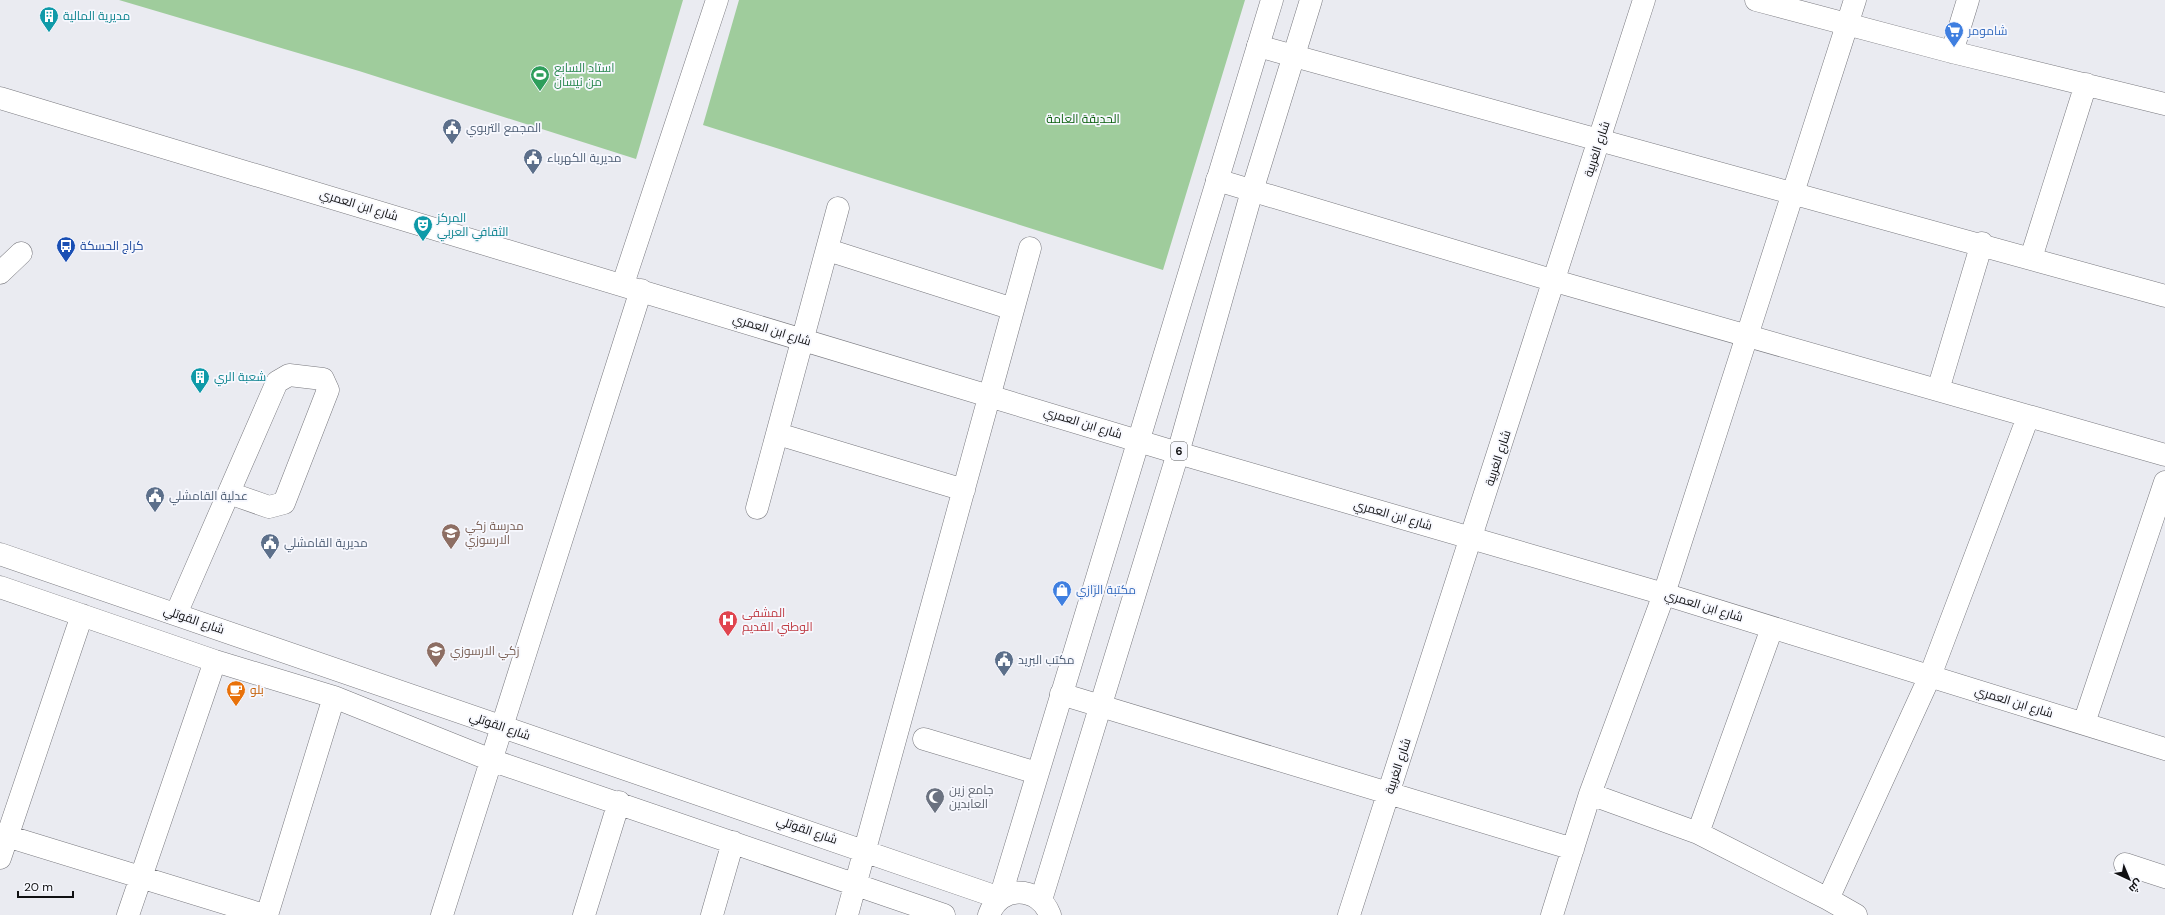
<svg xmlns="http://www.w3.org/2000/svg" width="2165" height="915" viewBox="0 0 2165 915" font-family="'DM Sans',Cairo,sans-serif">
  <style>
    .green { fill: #9fcc9c }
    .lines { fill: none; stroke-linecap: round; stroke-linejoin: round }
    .minor-casing { stroke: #78787e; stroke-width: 23 }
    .highway-casing { stroke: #78787e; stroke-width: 23 }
    .minor { stroke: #fff; stroke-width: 22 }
    .highway { stroke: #fff; stroke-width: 22 }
    .labels { text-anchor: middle; stroke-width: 3.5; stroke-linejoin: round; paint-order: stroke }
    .shield { fill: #f7f8fe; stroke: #555659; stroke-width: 1 }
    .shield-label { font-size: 11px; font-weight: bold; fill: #101012 }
    .culture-label { font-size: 12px; fill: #0d838f; stroke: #f7f8fe; text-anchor: start }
    .shop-label { font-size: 12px; fill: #366cbe; stroke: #f7f8fe; text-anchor: start }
    .leisure-label { font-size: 12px; fill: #27864d; stroke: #f7f8fe; text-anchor: start }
    .park-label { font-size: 12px; fill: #0a5f0d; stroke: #f7f8fe }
    .service-label { font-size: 12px; fill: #4e5e75; stroke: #f7f8fe; text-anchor: start }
    .street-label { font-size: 12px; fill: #101012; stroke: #f7f8fe }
    .transit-label { font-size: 12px; fill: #164399; stroke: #f7f8fe; text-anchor: start }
    .education-label { font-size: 12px; fill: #785e54; stroke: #f7f8fe; text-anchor: start }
    .health-label { font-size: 12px; fill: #be3a42; stroke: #f7f8fe; text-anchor: start }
    .food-label { font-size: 12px; fill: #c56008; stroke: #f7f8fe; text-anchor: start }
    .worship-label { font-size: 12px; fill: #5b616d; stroke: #f7f8fe; text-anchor: start }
  </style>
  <rect width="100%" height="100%" fill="#eaebf1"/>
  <path class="green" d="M119,0H683L636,159L359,71Z
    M739,0H1245L1163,270L703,125Z"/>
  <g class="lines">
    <defs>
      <path id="minor" d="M1756,0L1952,52L2165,104
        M1258,46C1560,129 1863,210 2165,296
        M1952,52L1968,0
        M0,98L1178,453L1664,594L2165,749
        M1217,180L1555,281L2165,455
        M828,250L1013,309
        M2031,258L2086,84
        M0,273L21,253
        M623,284L717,0
        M1938,390L1982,243
        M778,434L964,490
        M757,508L838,208
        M0,554L1000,898
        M0,587L215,661L334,697L491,760L944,915
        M176,614L277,382L289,375L323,379L328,390L284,503L269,507L229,493
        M1061,694L1573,849
        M2084,723L2165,482
        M924,739L1037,773
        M1590,794L1698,833L1828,899L1856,915
        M1698,833L1772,628
        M0,834L264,915
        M0,858L82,615
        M2125,864L2165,877
        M1828,899L1930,676L2028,417
        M128,915L215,661
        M267,915L334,697
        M442,915L641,290
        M584,915L619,802
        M712,915L733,842
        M847,915L1030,248
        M1349,915L1644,0
        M1552,915L1590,794L1664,594L1855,0"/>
      <path id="highway" d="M1000,898L1272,0
        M1041,900L1178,453L1252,191L1311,0
        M989,915C999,885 1039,885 1050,915"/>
    </defs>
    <use href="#minor" class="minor-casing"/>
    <use href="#highway" class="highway-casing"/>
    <use href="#minor" class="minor"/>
    <use href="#highway" class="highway"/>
  </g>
  <defs>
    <symbol id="building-pin" viewBox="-11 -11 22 30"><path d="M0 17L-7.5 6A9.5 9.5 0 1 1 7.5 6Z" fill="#0f9aa8" stroke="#f7f8fe"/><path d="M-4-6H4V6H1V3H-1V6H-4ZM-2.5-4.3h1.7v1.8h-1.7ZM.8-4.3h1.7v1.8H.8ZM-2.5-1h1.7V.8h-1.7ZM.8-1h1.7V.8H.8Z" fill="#fff"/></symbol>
    <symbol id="supermarket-pin" viewBox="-11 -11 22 30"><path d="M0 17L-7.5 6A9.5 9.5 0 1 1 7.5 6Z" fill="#3f7fe0" stroke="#f7f8fe"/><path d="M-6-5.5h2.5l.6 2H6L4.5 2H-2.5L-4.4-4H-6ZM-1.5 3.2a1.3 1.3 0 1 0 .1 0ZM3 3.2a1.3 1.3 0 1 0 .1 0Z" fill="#fff"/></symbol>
    <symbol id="stadium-pin" viewBox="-11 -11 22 30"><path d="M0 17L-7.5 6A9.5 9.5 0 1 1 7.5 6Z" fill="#2e9e5b" stroke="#f7f8fe"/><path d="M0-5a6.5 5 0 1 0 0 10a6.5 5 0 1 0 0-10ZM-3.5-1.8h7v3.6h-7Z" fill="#fff"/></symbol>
    <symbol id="civic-pin" viewBox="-11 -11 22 30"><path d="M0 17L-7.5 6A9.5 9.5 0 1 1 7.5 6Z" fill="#5c6f8a" stroke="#f7f8fe"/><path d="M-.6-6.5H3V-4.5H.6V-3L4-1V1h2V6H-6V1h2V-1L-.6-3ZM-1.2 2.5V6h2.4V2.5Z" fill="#fff"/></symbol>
    <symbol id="theatre-pin" viewBox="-11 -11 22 30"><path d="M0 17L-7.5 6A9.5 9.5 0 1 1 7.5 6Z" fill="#0f9aa8" stroke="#f7f8fe"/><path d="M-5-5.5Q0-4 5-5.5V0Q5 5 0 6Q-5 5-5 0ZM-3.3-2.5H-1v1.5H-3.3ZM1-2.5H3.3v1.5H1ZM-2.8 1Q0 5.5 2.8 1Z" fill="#fff"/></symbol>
    <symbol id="bus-pin" viewBox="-11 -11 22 30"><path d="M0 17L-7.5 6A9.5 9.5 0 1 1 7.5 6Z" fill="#1a4fb4" stroke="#f7f8fe"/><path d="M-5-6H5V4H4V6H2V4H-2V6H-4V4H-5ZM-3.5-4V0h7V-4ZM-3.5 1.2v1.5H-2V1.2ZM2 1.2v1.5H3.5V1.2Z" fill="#fff"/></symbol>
    <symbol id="school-pin" viewBox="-11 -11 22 30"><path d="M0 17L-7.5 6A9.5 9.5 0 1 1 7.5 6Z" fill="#8d6e63" stroke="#f7f8fe"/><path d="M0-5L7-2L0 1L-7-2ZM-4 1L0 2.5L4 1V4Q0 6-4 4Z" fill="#fff"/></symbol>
    <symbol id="shop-pin" viewBox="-11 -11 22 30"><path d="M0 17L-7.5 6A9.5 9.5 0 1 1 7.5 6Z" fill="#3f7fe0" stroke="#f7f8fe"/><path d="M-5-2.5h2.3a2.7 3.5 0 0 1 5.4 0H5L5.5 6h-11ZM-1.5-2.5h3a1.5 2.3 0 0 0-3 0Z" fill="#fff"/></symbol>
    <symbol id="hospital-pin" viewBox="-11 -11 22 30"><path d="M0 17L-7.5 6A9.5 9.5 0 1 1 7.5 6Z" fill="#e0444e" stroke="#f7f8fe"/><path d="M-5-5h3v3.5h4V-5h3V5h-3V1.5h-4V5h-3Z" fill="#fff"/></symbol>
    <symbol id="cafe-pin" viewBox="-11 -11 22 30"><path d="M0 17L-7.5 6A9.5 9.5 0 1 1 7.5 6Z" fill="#e8710a" stroke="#f7f8fe"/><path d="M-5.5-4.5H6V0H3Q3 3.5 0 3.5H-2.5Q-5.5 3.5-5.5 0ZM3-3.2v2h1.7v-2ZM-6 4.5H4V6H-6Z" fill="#fff"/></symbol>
    <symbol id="mosque-pin" viewBox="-11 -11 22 30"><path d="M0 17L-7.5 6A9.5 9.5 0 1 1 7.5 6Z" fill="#6b7280" stroke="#f7f8fe"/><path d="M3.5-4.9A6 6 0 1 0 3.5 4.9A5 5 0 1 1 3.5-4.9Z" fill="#fff"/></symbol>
  </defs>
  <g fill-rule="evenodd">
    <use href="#building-pin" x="38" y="5" width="22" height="30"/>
    <use href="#supermarket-pin" x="1943" y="20" width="22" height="30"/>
    <use href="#stadium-pin" x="529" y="64" width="22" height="30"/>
    <use href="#civic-pin" x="441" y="117" width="22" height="30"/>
    <use href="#civic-pin" x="522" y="147" width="22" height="30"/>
    <use href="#theatre-pin" x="412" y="214" width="22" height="30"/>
    <use href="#bus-pin" x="55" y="235" width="22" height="30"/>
    <use href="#building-pin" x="189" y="366" width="22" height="30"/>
    <use href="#civic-pin" x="144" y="485" width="22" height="30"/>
    <use href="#school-pin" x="440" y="522" width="22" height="30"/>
    <use href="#civic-pin" x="259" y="532" width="22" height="30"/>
    <use href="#shop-pin" x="1051" y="579" width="22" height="30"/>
    <use href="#hospital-pin" x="717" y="609" width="22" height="30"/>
    <use href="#school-pin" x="425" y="640" width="22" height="30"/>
    <use href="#civic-pin" x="993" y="649" width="22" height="30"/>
    <use href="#cafe-pin" x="225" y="679" width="22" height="30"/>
    <use href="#mosque-pin" x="924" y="786" width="22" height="30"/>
  </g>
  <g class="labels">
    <rect class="shield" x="1171" y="442" width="16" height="18" rx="3"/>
    <g class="shield-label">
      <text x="1179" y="455">6</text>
    </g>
    <g class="culture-label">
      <text x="63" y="20">مديرية المالية</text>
      <text x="437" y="222">المركز<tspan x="437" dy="14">الثقافي العربي</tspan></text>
      <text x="214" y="381">شعبة الري</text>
    </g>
    <g class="shop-label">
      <text x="1968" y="35">شامومر</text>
      <text x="1076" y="594">مكتبة الرّازي</text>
    </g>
    <g class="leisure-label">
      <text x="554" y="72">استاد السابع<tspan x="554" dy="14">من نيسان</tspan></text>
    </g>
    <g class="park-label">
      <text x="1083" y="123">الحديقة العامة</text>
    </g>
    <g class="service-label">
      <text x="466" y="132">المجمع التربوي</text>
      <text x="547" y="162">مديرية الكهرباء</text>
      <text x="169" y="500">عدلية القامشلي</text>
      <text x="284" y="547">مديرية القامشلي</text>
      <text x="1018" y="664">مكتب البريد</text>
    </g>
    <g class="street-label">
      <text transform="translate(1597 149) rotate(-72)" y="4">شارع الغربية</text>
      <text transform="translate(359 205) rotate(17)" y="4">شارع ابن العمري</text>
      <text transform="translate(772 330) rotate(17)" y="4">شارع ابن العمري</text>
      <text transform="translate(1083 423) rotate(17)" y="4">شارع ابن العمري</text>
      <text transform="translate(1498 458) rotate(-72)" y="4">شارع الغربية</text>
      <text transform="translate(1393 515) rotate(16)" y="4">شارع ابن العمري</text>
      <text transform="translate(1704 606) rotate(17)" y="4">شارع ابن العمري</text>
      <text transform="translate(194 620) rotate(19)" y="4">شارع القوتلي</text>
      <text transform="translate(2014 702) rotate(17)" y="4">شارع ابن العمري</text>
      <text transform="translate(500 726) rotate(19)" y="4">شارع القوتلي</text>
      <text transform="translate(1398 766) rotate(-72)" y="4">شارع الغربية</text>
      <text transform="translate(807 830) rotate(19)" y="4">شارع القوتلي</text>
    </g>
    <g class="transit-label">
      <text x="80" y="250">كراج الحسكة</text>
    </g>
    <g class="education-label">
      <text x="465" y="530">مدرسة زكي<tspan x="465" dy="14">الارسوزي</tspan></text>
      <text x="450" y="655">زكي الارسوزي</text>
    </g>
    <g class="health-label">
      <text x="742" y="617">المشفى<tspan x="742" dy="14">الوطني القديم</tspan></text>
    </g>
    <g class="food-label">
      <text x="250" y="694">بلو</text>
    </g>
    <g class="worship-label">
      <text x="949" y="794">جامع زين<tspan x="949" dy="14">العابدين</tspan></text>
    </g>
  </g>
  <g transform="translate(2129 879) rotate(136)" stroke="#f7f8fe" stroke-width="3" paint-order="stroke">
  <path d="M0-3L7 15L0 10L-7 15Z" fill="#101012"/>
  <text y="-6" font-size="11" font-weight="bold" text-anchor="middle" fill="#101012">ش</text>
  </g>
  <path d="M18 891v6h55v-6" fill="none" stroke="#101012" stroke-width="2"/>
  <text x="24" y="891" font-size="12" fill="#101012" stroke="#f7f8fe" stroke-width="3" paint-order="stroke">20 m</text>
</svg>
